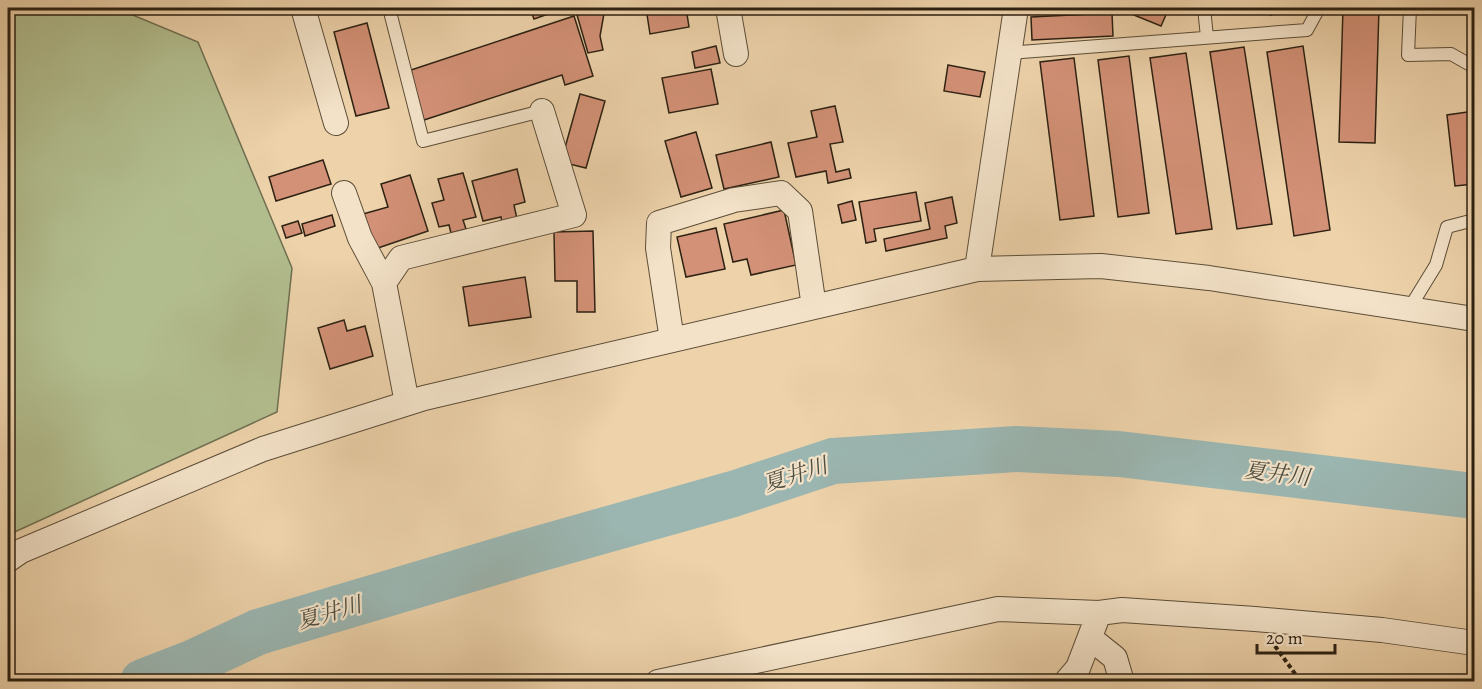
<svg xmlns="http://www.w3.org/2000/svg" width="1482" height="689" viewBox="0 0 1482 689" font-family="Alegreya,'Noto Serif JP',serif">
  <style>
    .green { fill: #b2bd8e; stroke: #6f6f50; stroke-width: 1.5 }
    .lines { fill: none; stroke-linecap: round; stroke-linejoin: round }
    .river { stroke: #9bb6b1; stroke-width: 46 }
    .building { fill: #d39177; stroke: #2c2112; stroke-width: 1.5 }
    .service-casing { stroke: #5c4d38; stroke-width: 14 }
    .minor-casing { stroke: #5c4d38; stroke-width: 26 }
    .path { stroke: #2c2112; stroke-width: 4; stroke-dasharray: 4.5 3; stroke-linecap: butt }
    .service { stroke: #f3e2c8; stroke-width: 12 }
    .minor { stroke: #f3e2c8; stroke-width: 24 }
    .labels { text-anchor: middle; stroke-width: 4.5; stroke-linejoin: round; paint-order: stroke }
    .water-label { font-size: 22px; font-style: italic; fill: #4d4e42; stroke: #f3e2c8 }
  </style>
  <rect width="100%" height="100%" fill="#edd2aa"/>
  <filter id="stains"><feTurbulence type="fractalNoise" baseFrequency=".00333" numOctaves="4"/><feColorMatrix values="0 0 0 0 .2 0 0 0 0 .09 0 0 0 0 .02 0 0 0 .5 -.17"/></filter>
  <radialGradient id="worn" r=".72"><stop offset=".6" stop-color="#630" stop-opacity="0"/><stop offset="1" stop-color="#630" stop-opacity=".3"/></radialGradient>
  <path class="green" d="M8,8H68L123,11L198,42L292,268L277,412L8,535Z"/>
  <g class="lines">
    <path class="river" d="M143,682L192,663L258,632L524,553L733,494L833,461L1016,449L1119,454L1474,496"/>
  </g>
  <path class="building" d="M530,8H565L534,19Z
    M598,8H605L600,36L603,50L588,53L577,15Z
    M646,8H686L689,27L650,34Z
    M1137,8H1169L1161,26L1134,15Z
    M1275,8H1292L1271,15Z
    M1343,8H1379L1375,143L1339,142Z
    M1112,13L1113,36L1032,40L1031,17Z
    M574,16L593,76L565,85L562,75L424,120L408,71Z
    M367,23L389,108L356,116L334,32Z
    M716,46L720,63L695,68L692,52Z
    M1303,46L1330,230L1294,236L1267,52Z
    M1244,47L1272,224L1237,229L1210,52Z
    M1186,53L1212,229L1176,234L1150,58Z
    M1129,56L1149,213L1118,217L1098,60Z
    M1074,58L1094,216L1060,220L1040,62Z
    M948,65L985,72L980,97L944,91Z
    M711,69L718,104L669,113L662,78Z
    M580,94L605,101L586,168L561,162Z
    M835,106L843,142L830,144L836,172L849,169L851,178L828,183L826,171L796,177L788,143L817,137L811,111Z
    M1474,111V184L1455,186L1447,115Z
    M696,132L712,188L681,197L665,141Z
    M771,142L779,177L724,189L716,155Z
    M323,160L331,184L276,201L269,177Z
    M517,169L525,202L514,205L517,219L502,223L501,217L483,221L472,181Z
    M463,173L476,217L463,220L466,229L451,233L449,225L439,227L432,203L444,200L438,179Z
    M410,175L428,231L375,249L363,214L388,207L381,184Z
    M916,192L921,221L874,229L876,241L866,243L859,202Z
    M952,197L957,223L945,226L947,238L886,251L884,239L930,229L925,203Z
    M852,201L856,220L842,223L838,205Z
    M784,210L796,265L751,275L747,259L733,262L724,224Z
    M332,215L335,226L305,236L302,224Z
    M298,221L302,233L286,238L282,226Z
    M716,228L725,269L686,277L677,237Z
    M593,231L595,312H577V281H555L554,232Z
    M525,277L531,317L469,326L463,287Z
    M344,320L347,331L365,326L373,356L330,369L318,328Z"/>
  <g class="lines">
    <defs>
      <path id="service" d="M389,8L423,141L542,111
        M1204,8L1207,37
        M1410,8L1408,55L1451,54L1474,67
        M1008,53L1307,30L1319,8
        M1409,309L1436,265L1447,227L1474,220"/>
      <path id="minor" d="M303,8L336,123
        M728,8L736,54
        M344,193L360,238L384,283
        M977,269L1016,8
        M672,340L658,248L659,223L734,200L781,193L800,211L814,307
        M407,403L384,283L401,258L574,215L542,111
        M8,560L21,551L263,449L424,398L977,269L1101,266L1209,278L1474,319
        M1090,638L1115,658L1122,682
        M658,682L998,609L1099,613L1122,610L1255,619L1382,630L1474,643
        M1066,682L1078,668L1099,613"/>
    </defs>
    <use href="#service" class="service-casing"/>
    <use href="#minor" class="minor-casing"/>
    <path class="path" d="M1275,646L1301,682"/>
    <use href="#service" class="service"/>
    <use href="#minor" class="minor"/>
  </g>
  <g class="labels">
    <g class="water-label">
      <text transform="translate(1277 473) rotate(7)" y="8">夏井川</text>
      <text transform="translate(795 474) rotate(-18)" y="8">夏井川</text>
      <text transform="translate(329 612) rotate(-16)" y="8">夏井川</text>
    </g>
  </g>
  <rect width="1482" height="689" fill="none" stroke="#edd2aa" stroke-width="30"/>
  <rect x="9" y="9" width="1464" height="671" fill="none" stroke="#2c2112" stroke-width="3"/>
  <rect x="15" y="15" width="1452" height="659" fill="none" stroke="#2c2112" stroke-width="1.5"/>
  <path d="M1257 644v9h78v-9" fill="none" stroke="#2c2112" stroke-width="3"/>
  <text x="1266" y="644" font-size="18" fill="#2c2112" stroke="#f3e2c8" stroke-width="4.5" paint-order="stroke">20 m</text>
  <rect width="100%" height="100%" filter="url(#stains)"/>
  <rect width="100%" height="100%" fill="url(#worn)"/>
</svg>
